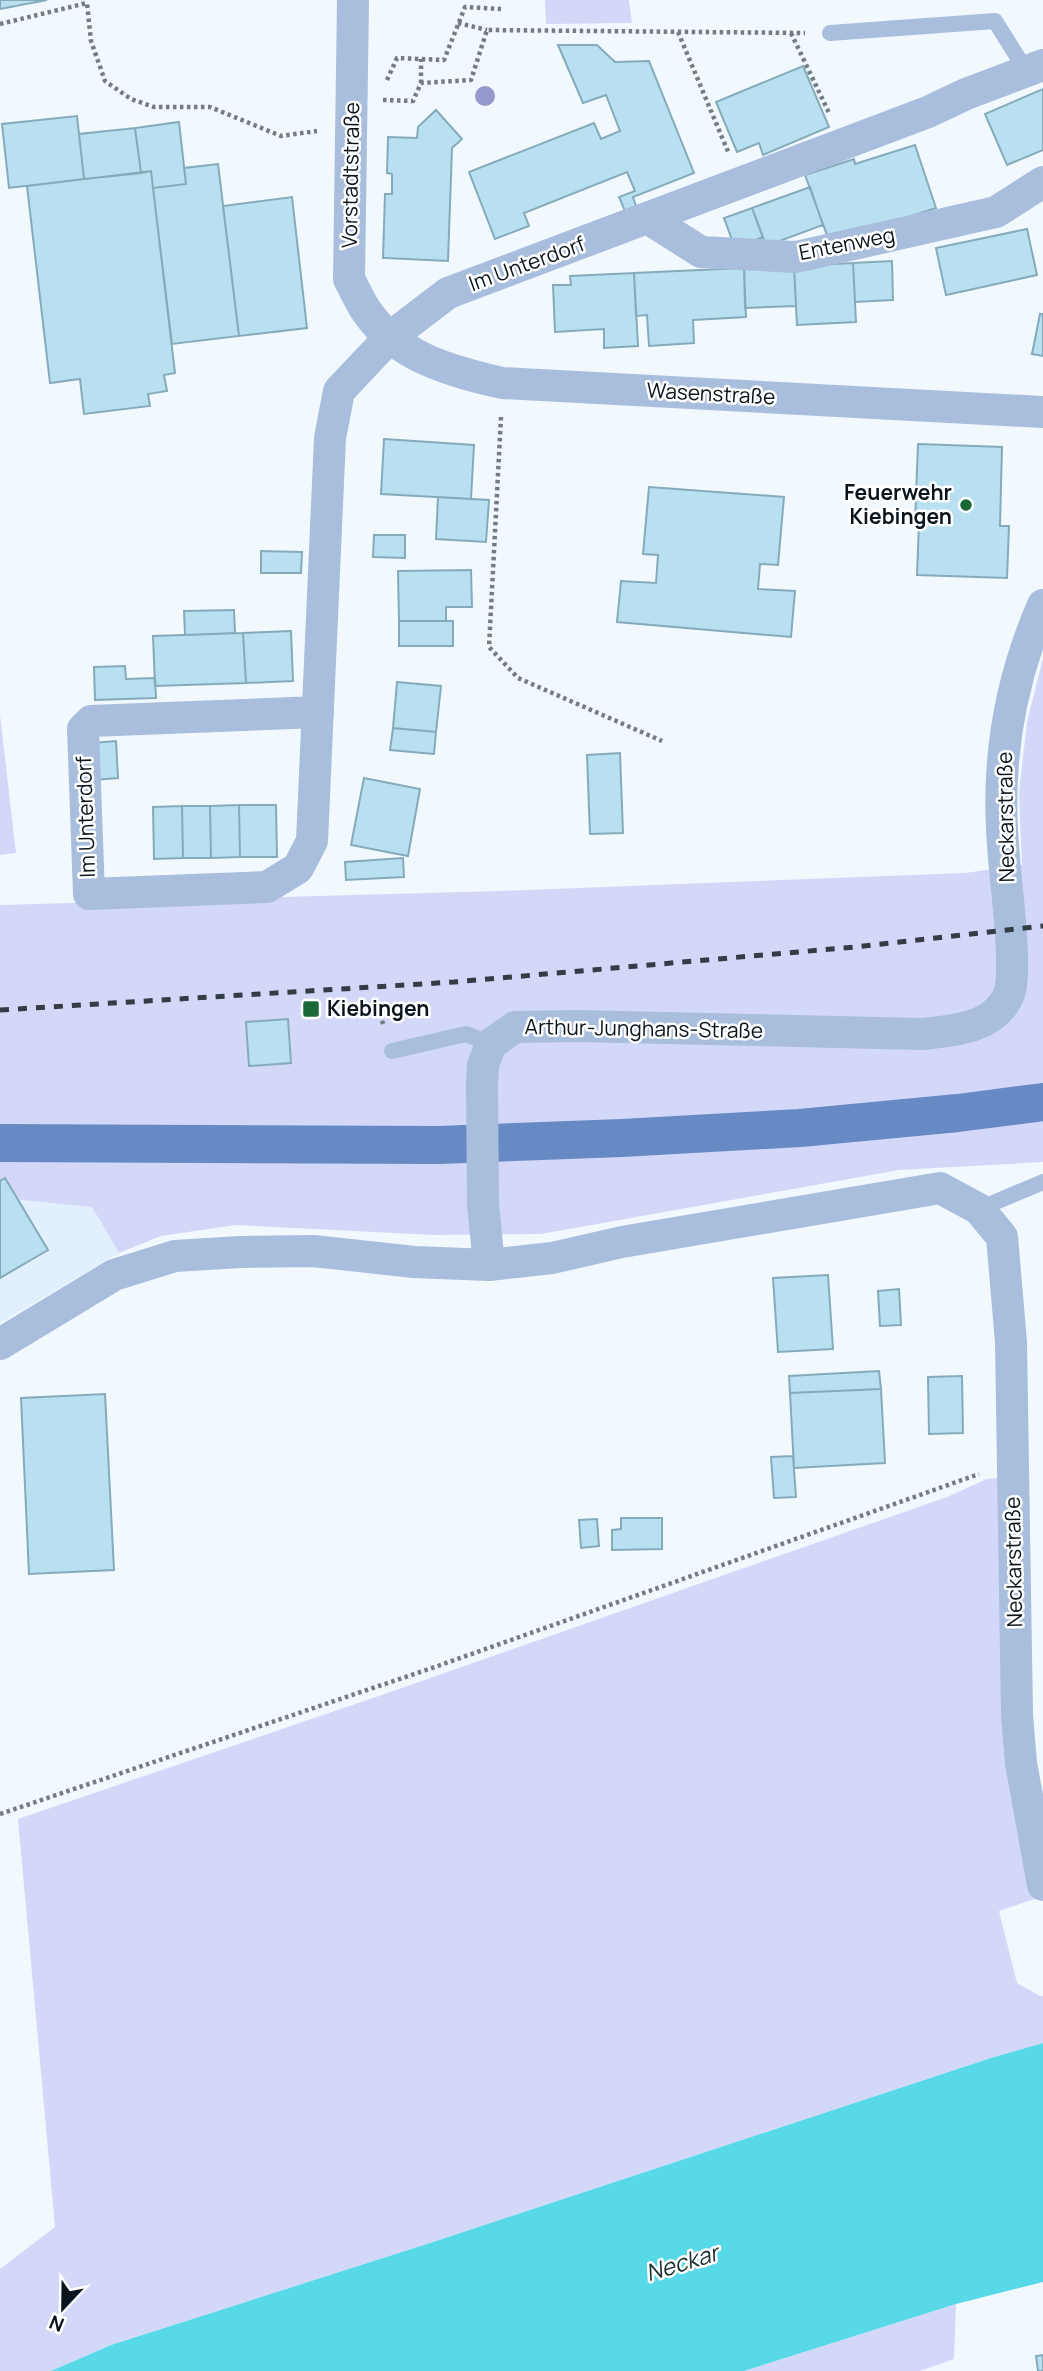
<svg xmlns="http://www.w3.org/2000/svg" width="1043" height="2371" viewBox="0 0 1043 2371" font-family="Manrope,sans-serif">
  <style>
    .built { fill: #e1f0fc }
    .green { fill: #d3d8f8 }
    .water { fill: #58d9e8 }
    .building { fill: #b8e0f0; stroke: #85abba; stroke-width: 2 }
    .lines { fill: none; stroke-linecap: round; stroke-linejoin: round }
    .path { stroke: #737c83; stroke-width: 4.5; stroke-dasharray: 3.5 3.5; stroke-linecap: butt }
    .service { stroke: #a9bddd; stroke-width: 16 }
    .minor { stroke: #a9bddd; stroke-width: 32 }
    .primary { stroke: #6789c4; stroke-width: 38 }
    .rail { stroke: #333d46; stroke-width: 5; stroke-dasharray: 9 9; stroke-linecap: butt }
    .minor-bridge { stroke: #a9bddd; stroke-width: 32 }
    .tree { fill: #9498cc }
    .poi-dot { fill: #1a6837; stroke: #fff; stroke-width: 2.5 }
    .labels { text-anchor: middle; stroke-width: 5; stroke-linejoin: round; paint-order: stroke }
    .street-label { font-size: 21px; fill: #09141d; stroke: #fff }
    .poi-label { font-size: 21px; font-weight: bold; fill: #09141d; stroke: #fff; text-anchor: end }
    .water-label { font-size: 23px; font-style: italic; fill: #192f32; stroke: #fff }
  </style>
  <rect width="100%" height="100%" fill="#f2f9fe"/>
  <path class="built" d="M0,1198L92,1207L119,1253L0,1323Z"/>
  <path class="green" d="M545,0H629L632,23L546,24Z
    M1043,658V1162L899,1170L541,1234L434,1235L236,1225L161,1236L119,1253L92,1207L0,1198V905L499,891L965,873L1022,865L1019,793L1027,722Z
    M0,715L16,853L0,855Z
    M996,1478L1004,1483L1006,1751L1034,1899L999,1911L1017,1983L1040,1996H1043V2043L994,2057L430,2243L111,2345L51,2371H0V2269L55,2227L18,1819L373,1698L947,1497L987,1479Z
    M956,2304L954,2359L920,2371H744Z"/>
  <path class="water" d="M1043,2043V2282L956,2304L744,2371H51L111,2345L430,2243L994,2057Z"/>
  <path class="building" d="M0,0H47L0,9Z
    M558,45H597L615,62L649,61L694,173L633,197L636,206L625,211L619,197L635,191L627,172L524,213L529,226L495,239L469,172L594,123L601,139L620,131L606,95L583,103Z
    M803,66L829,127L763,155L759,143L737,152L716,102Z
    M1043,89V150L1007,165L985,114Z
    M436,110L462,139L452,148L448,261L385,258H383L385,194H392V174L387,173L388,137L417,138L418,127Z
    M77,116L84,179L9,188L2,124Z
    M179,122L186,184L153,188L151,171L141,173L135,128Z
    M135,128L141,173L84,179L79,134Z
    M915,145L936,208L844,238L827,235L805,175L854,159L855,164Z
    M218,164L239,336L172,344L153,188L186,184L184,168Z
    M151,171L175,373L164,375L167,391L148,394L150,406L84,414L80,379L50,383L27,186Z
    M810,187L823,225L766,246L752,208Z
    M292,197L307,328L239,336L223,206Z
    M752,208L763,237L735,248L724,218Z
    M1027,229L1037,275L946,295L936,248Z
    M892,261L893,300L855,302L853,263Z
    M853,263L856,322L797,325L794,266Z
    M794,266L796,306L745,308L744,268Z
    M744,268L746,317L693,320L694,343L649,346L647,315L636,316L634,273Z
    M634,273L638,346L604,348V329L555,332L553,285H571L570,276Z
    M1040,314H1043V356L1032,354Z
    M384,439L474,445L471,499L381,494Z
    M918,444L1002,447L1000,526H1009L1007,578L917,575L919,523H915Z
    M649,487L784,497L778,565L760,564L758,589L795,591L791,637L617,622L621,581L656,583L658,555L643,554Z
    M438,497L489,500L486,542L436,539Z
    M374,535H405V558L373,557Z
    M261,551L302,552L301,573H261Z
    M471,570L472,607H446V621H399L398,571Z
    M234,610L235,633L185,635L184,611Z
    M399,621H453V646H399Z
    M291,631L293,681L246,683L243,633Z
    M243,633L246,683L155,686L153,636Z
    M125,666L126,679L155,678L156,698L95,700L94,667Z
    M397,682L441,686L436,732L393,728Z
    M393,728L436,732L434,754L390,750Z
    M116,741L118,778L94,780L92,743Z
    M620,753L623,833L590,834L587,755Z
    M364,778L420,789L408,856L351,845Z
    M239,805L240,857L211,858L210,806Z
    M239,805H276L277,857H240Z
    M182,806H210L211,858H183Z
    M182,806L183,858L154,859L153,807Z
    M403,858L404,877L346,880L345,862Z
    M288,1019L291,1063L249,1066L246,1022Z
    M5,1178L48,1250L0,1278V1181Z
    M828,1275L833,1349L778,1352L773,1278Z
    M899,1289L901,1325L880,1326L878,1291Z
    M879,1371L881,1389L790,1393L789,1376Z
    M962,1376L963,1433L929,1434L928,1377Z
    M881,1389L885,1463L794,1468L790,1393Z
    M105,1394L114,1570L29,1574L21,1398Z
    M793,1456L796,1497L774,1498L771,1457Z
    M621,1518H662V1549L612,1550V1530L621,1529Z
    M597,1519L599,1546L581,1548L579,1520Z
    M1043,2355V2371H1038L1036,2356Z"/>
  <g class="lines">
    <path class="path" d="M458,23L487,30
      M0,24L87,3L91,41L105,81L131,99L154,107H210L281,136L317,131
      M678,32L729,154
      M791,33L830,115
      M387,80L397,58L444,60L465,7L501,9
      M421,83V59
      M383,100L413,101L421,83L471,80L487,30L805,33
      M501,417L489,647L518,678L662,741
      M380,1014L384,1027
      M0,1814L432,1668L979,1474"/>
    <path class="service" d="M830,33L995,21L1027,72
      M392,1051L466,1034L491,1044
      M979,1209L1043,1182"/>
    <path class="minor" d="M353,0L349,279C355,290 360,302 367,312C399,358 451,371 502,383L1043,412
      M649,219L701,252L796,257L996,212L1043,182
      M318,712L91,721L83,729L89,894L267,887L298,868L312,841L330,438L339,391L389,338L448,293L928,112L966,94L1043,65
      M482,1085L483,1065L491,1044L515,1027L577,1026L922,1034C954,1031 995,1028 1009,994C1013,983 1012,968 1012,957C1011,914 1004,872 1002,829C998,752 1012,676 1043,605
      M483,1204L489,1265
      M0,1344L114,1275L175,1256L240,1252L313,1251L414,1262L489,1265L552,1258L622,1242L940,1188L979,1209L1002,1237L1011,1342L1017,1715L1021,1763L1043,1885"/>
    <path class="primary" d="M0,1143L439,1145L622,1138L800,1128L958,1113L1043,1102"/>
    <path class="rail" d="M0,1010L454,982L855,947L1043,926"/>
    <path class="minor-bridge" d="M482,1085L483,1204"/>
  </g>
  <circle class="tree" cx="485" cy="96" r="10"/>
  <g class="poi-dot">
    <circle cx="966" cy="505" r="7"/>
    <rect x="302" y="1000" width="18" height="18" rx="3.5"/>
  </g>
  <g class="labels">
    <g class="street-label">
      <text transform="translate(351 175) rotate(-89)" y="7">Vorstadtstraße</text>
      <text transform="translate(847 244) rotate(-11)" y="7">Entenweg</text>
      <text transform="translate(527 264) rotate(-20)" y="7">Im Unterdorf</text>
      <text transform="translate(711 394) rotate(3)" y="7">Wasenstraße</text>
      <text transform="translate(86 817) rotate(-92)" y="7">Im Unterdorf</text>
      <text transform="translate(1006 817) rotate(-91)" y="7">Neckarstraße</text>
      <text transform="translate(644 1029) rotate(1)" y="7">Arthur-Junghans-Straße</text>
      <text transform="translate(1014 1562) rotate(-91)" y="7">Neckarstraße</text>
    </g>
    <g class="poi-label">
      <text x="952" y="500">Feuerwehr<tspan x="952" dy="24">Kiebingen</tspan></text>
      <text x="327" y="1016" text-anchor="start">Kiebingen</text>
    </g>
    <g class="water-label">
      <text transform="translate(682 2263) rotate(-17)" y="8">Neckar</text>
    </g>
  </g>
  <g transform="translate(63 2308) rotate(202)" stroke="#ffffff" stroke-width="5" paint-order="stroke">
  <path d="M0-5L12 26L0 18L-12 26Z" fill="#09141d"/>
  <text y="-10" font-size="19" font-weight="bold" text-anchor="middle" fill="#09141d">N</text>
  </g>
</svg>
